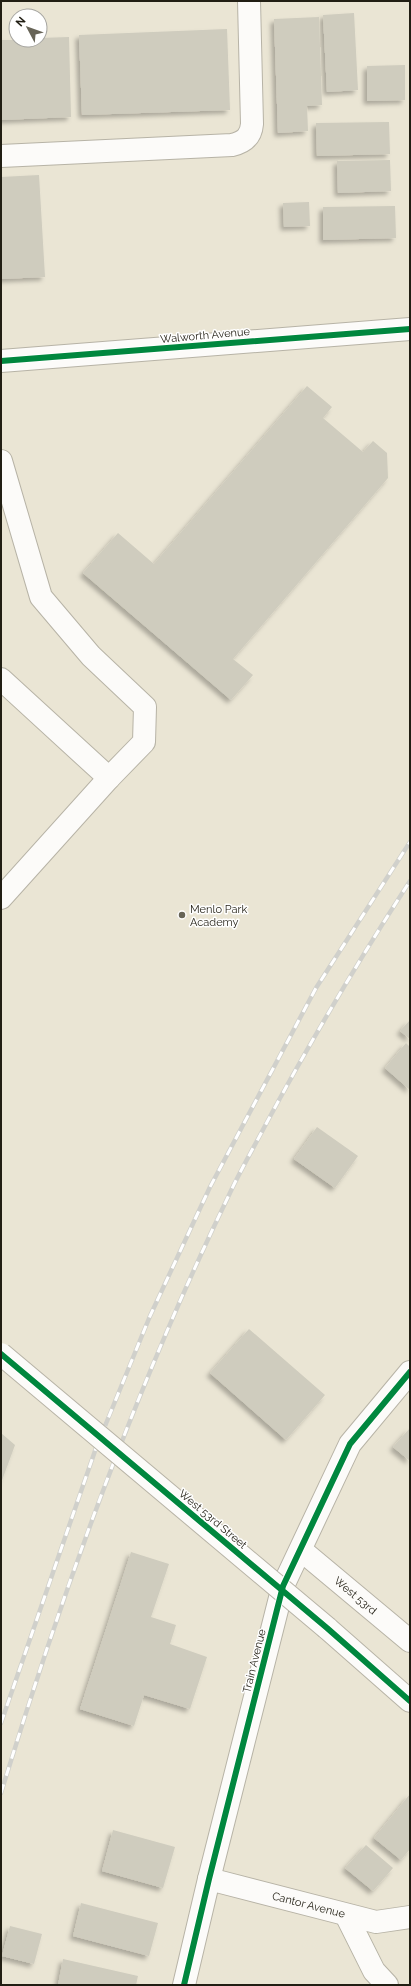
<svg xmlns="http://www.w3.org/2000/svg" width="411" height="1986" viewBox="0 0 411 1986" font-family="Raleway,sans-serif">
  <style>
    .building { fill: #cfccbe; filter: url(#shadow) }
    .lines { fill: none; stroke-linecap: round; stroke-linejoin: round }
    .minor-casing { stroke: #b7b3a6; stroke-width: 24 }
    .minor { stroke: #fcfbf9; stroke-width: 22 }
    .rail-casing { stroke: #d0d0cb; stroke-width: 4.5 }
    .rail { stroke: #fff; stroke-width: 3; stroke-dasharray: 9; stroke-linecap: butt }
    .minor-bridge-casing { stroke: #b7b3a6; stroke-width: 24; stroke-linecap: butt }
    .minor-bridge { stroke: #fcfbf9; stroke-width: 22 }
    .cycleway-casing { stroke: #fff; stroke-width: 8 }
    .cycleway { stroke: #00873e; stroke-width: 6 }
    .poi-dot { fill: #676457; stroke: #fff; stroke-width: 1.5 }
    .labels { text-anchor: middle; stroke-width: 3; stroke-linejoin: round; paint-order: stroke }
    .street-label { font-size: 11px; fill: #211e13; stroke: #fff }
    .poi-label { font-size: 11px; fill: #211e13; stroke: #fff; text-anchor: start }
  </style>
  <defs>
    <filter id="shadow"><feDropShadow dx="-3.5" dy="3.5" stdDeviation="2" flood-color="#0004"/></filter>
  </defs>
  <rect width="100%" height="100%" fill="#eae5d4"/>
  <path class="building" d="M354,13L358,90L327,92L323,15Z
    M319,17L322,105L307,106L308,131L278,133L274,19Z
    M227,29L230,110L82,115L79,35Z
    M69,37L71,117L1,120V40H40V38Z
    M405,65V100L367,101V66Z
    M389,122L390,154L317,156L316,123Z
    M390,160L391,191L338,193L337,161Z
    M39,175L45,277L1,279V177Z
    M309,202L310,226L284,227L283,203Z
    M395,206L396,238L323,240V207Z
    M307,386L332,407L323,418L363,452L373,441L387,453L388,478L233,659L253,675L231,700L83,573L118,533L154,564Z
    M410,1020V1039L400,1031Z
    M406,1043L410,1047V1090L385,1068Z
    M317,1127L358,1156L335,1188L294,1159Z
    M249,1329L325,1395L286,1440L210,1373Z
    M410,1428V1461L393,1447Z
    M1,1433L15,1445L1,1483Z
    M131,1552L169,1564L151,1617L176,1625L170,1644L207,1657L190,1709L144,1695L134,1726L80,1709Z
    M410,1794V1849L401,1860L374,1838Z
    M113,1830L175,1847L163,1888L102,1871Z
    M366,1845L393,1868L373,1891L345,1868Z
    M81,1903L158,1923L149,1956L73,1936Z
    M10,1926L42,1934L34,1964L2,1956Z
    M63,1959L138,1976L136,1985H58Z"/>
  <g class="lines">
    <defs>
      <g id="minor">
        <path d="M1,156L232,145C245,142 251,136 252,124L249,1"/>
        <path d="M1,361L410,329"/>
        <path d="M1,461L41,597L91,656L145,707L144,742L109,778L1,898"/>
        <path d="M1,679L109,778"/>
        <path id="s1" d="M301,1550L410,1641"/>
        <path d="M327,1628L410,1701"/>
        <path id="s2" d="M209,1879L376,1922L410,1917"/>
        <path d="M346,1915L374,1971L387,1985"/>
        <path d="M184,1985L209,1879L283,1586L350,1444L410,1372"/>
      </g>
    </defs>
    <use href="#minor" class="minor-casing"/>
    <use href="#minor" class="minor"/>
    <defs>
      <path id="rail" d="M1,1723L96,1448L150,1316L210,1187L316,988L410,842
        M1,1793C63,1589 136,1387 229,1195C240,1171 254,1147 266,1124C311,1040 359,960 410,881"/>
    </defs>
    <use href="#rail" class="rail-casing"/>
    <use href="#rail" class="rail"/>
    <defs>
      <path id="minor-bridge" d="M1,1354L327,1628"/>
    </defs>
    <use href="#minor-bridge" class="minor-bridge-casing"/>
    <use href="#minor-bridge" class="minor-bridge"/>
    <defs>
      <path id="cycleway" d="M1,361L410,329
        M1,1354L327,1628L410,1701
        M184,1985L209,1879L283,1586L350,1444L410,1372"/>
    </defs>
    <use href="#cycleway" class="cycleway-casing"/>
    <use href="#cycleway" class="cycleway"/>
  </g>
  <circle class="poi-dot" cx="182" cy="915" r="4"/>
  <g class="labels">
    <g class="street-label">
      <text transform="translate(205 335) rotate(-5)" y="4">Walworth Avenue</text>
      <text transform="translate(213 1519) rotate(40)" y="4">West 53rd Street</text>
      <text dy="4" stroke="none"><textPath href="#s1" startOffset="71">West 53rd</textPath></text>
      <text transform="translate(254 1661) rotate(-76)" y="4">Train Avenue</text>
      <text dy="4" stroke="none"><textPath href="#s2" startOffset="103">Cantor Avenue</textPath></text>
    </g>
    <g class="poi-label">
      <text x="190" y="913">Menlo Park<tspan x="190" dy="13">Academy</tspan></text>
    </g>
  </g>
  <rect width="411" height="1986" fill="none" stroke="#211e13" stroke-width="4"/>
  <g transform="translate(28 28) rotate(311)"><circle r="19" fill="#ffffff" stroke="#a6a5a1"/>
  <path d="M0-3L7 15L0 10L-7 15Z" fill="#676457"/>
  <text y="-6" font-size="11" font-weight="bold" text-anchor="middle" fill="#211e13">N</text>
  </g>
</svg>
